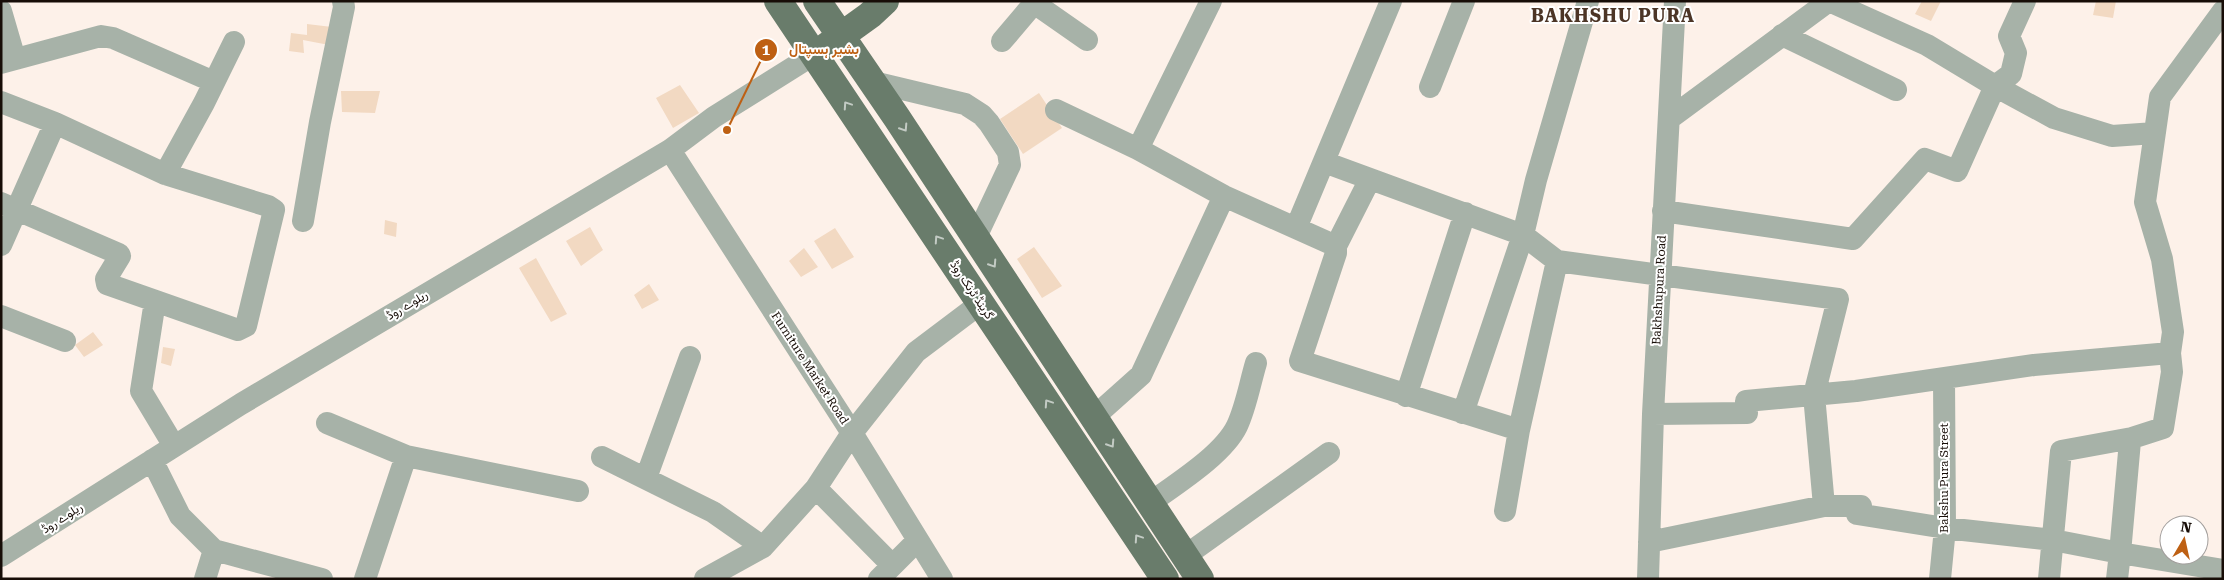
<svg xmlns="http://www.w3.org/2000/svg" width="2224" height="580" viewBox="0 0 2224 580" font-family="'Roboto Serif',Vazirmatn,serif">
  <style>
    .building { fill: #f2d9c2 }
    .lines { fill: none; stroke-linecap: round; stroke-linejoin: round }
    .minor { stroke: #a7b2a8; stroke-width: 22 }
    .major { stroke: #697c6b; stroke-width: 28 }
    .oneway { stroke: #c3cbc4 }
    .labels { text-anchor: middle; stroke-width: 4; stroke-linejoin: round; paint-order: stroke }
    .street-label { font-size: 12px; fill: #170d07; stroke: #fff }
    .district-label { font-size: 18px; font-weight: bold; letter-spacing: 1px; fill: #4c3526; stroke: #fff }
    .leader { fill: none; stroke: #be6013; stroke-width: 2 }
    .callout-dot { fill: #be6013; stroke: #fff; stroke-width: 2 }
    .mark-label { font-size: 15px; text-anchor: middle; font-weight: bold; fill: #fff }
    .callout-label { font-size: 14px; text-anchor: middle; font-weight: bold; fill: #be6013; stroke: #fff; stroke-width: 4; stroke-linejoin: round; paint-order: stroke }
  </style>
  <rect width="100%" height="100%" fill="#fdf1e9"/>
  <path class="building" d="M1922,1H1941L1931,21L1915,14Z
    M2096,1H2116L2113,18L2093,15Z
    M307,24L332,27L329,45L303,40L304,53L289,51L291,33L307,35Z
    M680,85L699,113L673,128L656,98Z
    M341,91H380L375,113L342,112Z
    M1039,93L1062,128L1023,154L1000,119Z
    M385,220L397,223L396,237L384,234Z
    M590,227L603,250L581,266L566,241Z
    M835,228L854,257L832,269L814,241Z
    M1034,247L1062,286L1042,298L1017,259Z
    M804,248L818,267L801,277L789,261Z
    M536,258L567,314L551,322L519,268Z
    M649,284L659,300L642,309L634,295Z
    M93,332L103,345L84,357L75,345Z
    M163,347L175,349L171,366L161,363Z"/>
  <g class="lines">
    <path class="minor" d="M1588,1L1536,180L1523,235L1557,261L1838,299L1814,395L1824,506
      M1829,1L1927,45L1995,86L2054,118L2112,136L2155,133
      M1034,3L1087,40
      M1,11L15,59
      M2223,11L2160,97L2145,202L2162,259L2173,332L2170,353L2172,372L2163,428L2132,438L2130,441L2120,553L2223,570
      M1782,35L1896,90
      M1002,41L1036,1
      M1,63L101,36L113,38L214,82
      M873,82L965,104L982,115L989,123L1008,152L1010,165L976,237
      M1430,87L1464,1
      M1,102L55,123L165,174L268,206L274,210L246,326L238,330L107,284L106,279L120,256L119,254L1,203
      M1056,110L1138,149L1224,196L1336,246
      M1669,119L1829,1
      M1138,149L1211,1
      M670,150L852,433L816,488L763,547L705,579
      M1324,162L1523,235L1463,413
      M165,174L204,103L234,42
      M1370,179L1336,246V253L1300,361L1519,430
      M1663,211L1853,239L1925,159L1957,171L1995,86L2011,74L2016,53L2009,36L2025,1
      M303,221L320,122L344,7L343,1
      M1296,228L1391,1
      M1,245L55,123
      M155,301L141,391L174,446
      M1,316L65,341
      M1406,396L1465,213
      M1653,414L1747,413L1746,401L1856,391L2034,365L2170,353
      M1094,417L1141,375L1224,196
      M327,423L406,456L578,491
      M602,457L713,512L763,547
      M152,460L180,516L214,550L322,579
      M646,478L690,357
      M816,488L892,565
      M1150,503C1176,484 1223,455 1237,426C1246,407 1250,383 1256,363
      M1505,511L1519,430L1557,261
      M1649,542L1824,506H1861L1857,514L1945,528L2053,540L2120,553L2117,579
      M1,556L241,404L670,150L714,117L813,55
      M1185,556L1329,453
      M205,579L214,550
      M365,579L406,456
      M879,579L918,540
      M942,579L852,433L916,352L981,303
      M1648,579L1653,414L1675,1
      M1940,579L1945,528L1944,378
      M2049,579L2061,451L2132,438"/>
    <path class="major" d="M778,1L1165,579
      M817,1L897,118L1200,579
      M827,46L870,15L885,1"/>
  </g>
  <defs><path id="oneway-chevron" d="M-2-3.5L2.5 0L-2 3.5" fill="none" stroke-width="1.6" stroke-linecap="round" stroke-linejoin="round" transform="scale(1.25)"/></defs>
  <g class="oneway">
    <use href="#oneway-chevron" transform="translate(847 105) rotate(-124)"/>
    <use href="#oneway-chevron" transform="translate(904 128) rotate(57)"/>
    <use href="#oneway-chevron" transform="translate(938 239) rotate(-124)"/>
    <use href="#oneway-chevron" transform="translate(993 264) rotate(57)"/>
    <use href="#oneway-chevron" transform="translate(1048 403) rotate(-124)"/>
    <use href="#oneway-chevron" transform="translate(1111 444) rotate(57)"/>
    <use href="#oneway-chevron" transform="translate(1138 538) rotate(-124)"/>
  </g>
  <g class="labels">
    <g class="street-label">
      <text transform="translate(972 290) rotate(56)" y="4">گرینڈ ٹرنک روڈ</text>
      <text transform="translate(1659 290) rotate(-87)" y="4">Bakhshupura Road</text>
      <text transform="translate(407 305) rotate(-31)" y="4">ریلوے روڈ</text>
      <text transform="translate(810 368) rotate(57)" y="4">Furniture Market Road</text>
      <text transform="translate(1944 478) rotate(-90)" y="4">Bakshu Pura Street</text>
      <text transform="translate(62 518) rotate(-33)" y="4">ریلوے روڈ</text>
    </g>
    <g class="district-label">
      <text x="1613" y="22">BAKHSHU PURA</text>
    </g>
  </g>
  <path class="leader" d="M727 130L766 50"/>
  <g class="callout-dot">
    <circle cx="727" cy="130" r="5"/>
    <circle cx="766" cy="50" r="12"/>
  </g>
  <g class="mark-label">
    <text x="766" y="55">1</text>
  </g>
  <g class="callout-label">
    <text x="824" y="54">بشیر ہسپتال</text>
  </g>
  <rect width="2224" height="580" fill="none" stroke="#170d07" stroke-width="5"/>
  <g transform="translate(2184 540) rotate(9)"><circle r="24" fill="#ffffff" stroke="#a29e9c"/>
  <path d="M0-4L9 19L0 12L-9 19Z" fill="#be6013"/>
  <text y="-8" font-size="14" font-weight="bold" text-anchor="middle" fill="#170d07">N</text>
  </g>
</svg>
